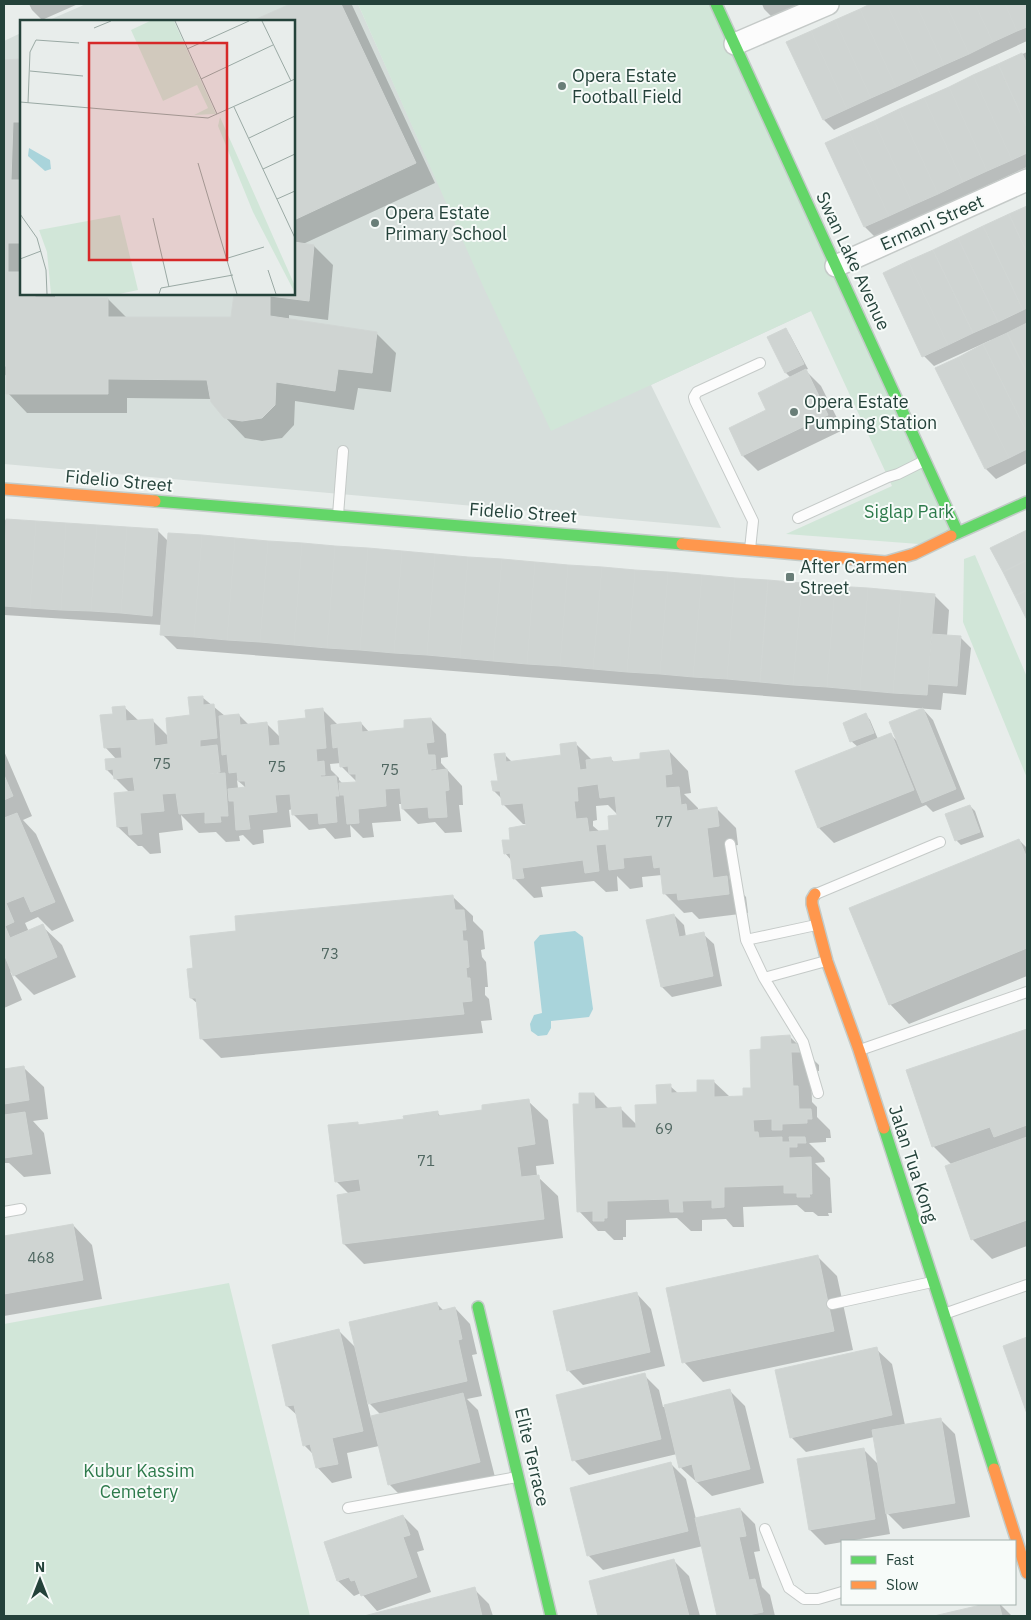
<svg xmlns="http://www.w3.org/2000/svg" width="1031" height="1620" viewBox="0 0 1031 1620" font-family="'IBM Plex Sans',sans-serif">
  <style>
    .built { fill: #d6dedb }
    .green { fill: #d1e6d8 }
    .water { fill: #a9d4db }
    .shadow { fill: #0003; fill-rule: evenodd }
    .building { fill: #cfd4d2; stroke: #d1d6d4; fill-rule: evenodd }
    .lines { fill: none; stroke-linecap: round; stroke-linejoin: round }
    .lane-casing { stroke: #c5cac8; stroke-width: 12 }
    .street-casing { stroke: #c5cac8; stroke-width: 24 }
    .fast-casing { stroke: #c3cbc8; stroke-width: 14 }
    .slow-casing { stroke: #c3cbc8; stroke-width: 14 }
    .lane { stroke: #fcfcfc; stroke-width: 10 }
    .street { stroke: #fcfcfc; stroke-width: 21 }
    .fast { stroke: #63d668; stroke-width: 11 }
    .slow { stroke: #ff974d; stroke-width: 11 }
    .poi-dot { fill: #697e78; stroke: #f7fbf9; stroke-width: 2 }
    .labels { text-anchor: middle; stroke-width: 4; stroke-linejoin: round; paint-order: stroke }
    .number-label { font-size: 15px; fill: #506761 }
    .poi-label { font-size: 18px; fill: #24423a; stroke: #f7fbf9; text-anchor: start }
    .street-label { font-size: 18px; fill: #24423a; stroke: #f7fbf9 }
    .park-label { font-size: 18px; fill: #2d7a4b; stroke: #f7fbf9 }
    .inset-road { fill: none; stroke: #9aa9a4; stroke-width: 1 }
    .view { fill: #d62828; fill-opacity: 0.15; stroke: #d62828; stroke-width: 2.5 }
    .inset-edge { fill: none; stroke: #24423a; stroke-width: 2.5 }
  </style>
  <rect width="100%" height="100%" fill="#e8edeb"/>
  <path class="built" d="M86,4H358L484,286L811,311L651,385L721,528L4,464V41L21,33V294H294V21H47Z"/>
  <path class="green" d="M358,4H712L952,531L919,544L786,534L892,486L811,311L551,431L483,286Z
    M975,555L1027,677V778L963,622L964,559Z
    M229,1283L310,1616H4V1324Z"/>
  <path class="water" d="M575,931L583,937L593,1009L589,1017L551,1021V1028L547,1035L538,1036L531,1031L530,1024L534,1015L542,1013L534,942L540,935Z"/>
  <path class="shadow" d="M29,4H78L42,20L32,10Z
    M293,4H350L352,5L435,183L303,244L314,246L333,265L328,320L289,315V320L376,333L396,353L391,392L358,388L354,410L295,401L294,425L282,438L262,441L245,438L225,417L212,399L127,398V413H27L8,393V377L4,374V61H21V294H55V299H108L127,318H233L235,294H294V21H255Z
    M762,4H808L774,19L764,9Z
    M874,4H1027V41L834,130L824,120L788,43Z
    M1027,52V167L875,237L865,227L826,144Z
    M1027,207V463L996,479L986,469L936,369L992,342L991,340L934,366L924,356L884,274Z
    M786,330L790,335L808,369L805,370L821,386L843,430L758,471L743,456L730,429L768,411L791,378L786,373Z
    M4,520L157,530L169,542L934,595L949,610L947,636L961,638L971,648L966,695L943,693L941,710L177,649L162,634V625L4,615Z
    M1027,531V617L992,549Z
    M202,697L225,716L239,715L249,725L266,723L281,738L322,709L337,724L361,723L369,732L406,729L431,719L446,734L448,757L441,758V763L462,786L463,805H459L462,832L445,833L435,822L418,824L403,809V804H399L401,821L372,823L374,837L363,838L350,825L351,837L335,839L325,828L309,830L293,814V809L289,810L291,827L263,830L264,843L253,845L243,835L239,836L240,841L226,842L216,832L199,833L181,815L183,830L159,833L161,853L150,854L142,846H138L118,827L129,792L107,770L117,760L105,747L115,715L124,707L139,721L152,720L169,737L191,716ZM341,763V766L358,783L343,784L339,780V778L331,770L330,764ZM237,780L244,786L246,789L238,788Z
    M923,709L933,720L965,799L933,812L926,805L834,843L819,828L858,747L851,741L866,715L870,720L878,739L890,734L898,742Z
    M576,744L592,760L610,758L615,763L641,760L669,751L688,771L691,793L684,794L698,808V811L717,809L736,828L738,845L726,847L730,880L746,897L748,913L699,919L692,912L684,913L664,893L662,875L642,877L643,887L630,889L617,876L618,891L606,892L594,881L541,887L543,897L534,898L514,878L512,861L505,853L511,841L527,827V824H523L503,804V800L494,791L499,782L504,754L512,762L562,756ZM608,805L619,816L611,831L600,832L593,826V821L597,820L596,806Z
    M4,751L32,816L23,820L36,834L74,921L52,931L38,917L25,923L29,932L42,926L62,945L76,977L34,995L10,971L22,1000L4,1008Z
    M970,806L975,811L984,837L961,845L956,840Z
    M1019,840L1027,848V976L909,1024L890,1004Z
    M453,897L473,916V921L483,931L485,949L481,950L482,957L486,962L488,987H485V995L489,999L492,1020L481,1021L483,1033L221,1058L201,1038L198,1004L191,998L194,969L238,932Z
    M674,915L684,925L686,937L703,934L714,944L722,986L672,997L662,987Z
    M1027,1030V1246L992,1259L972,1239L952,1165L933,1146L908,1071Z
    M790,1037L819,1065V1071H811L812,1102L817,1107V1117L830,1130L831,1138H826V1142L809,1143L824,1158L825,1162L815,1163L830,1178L832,1213H828L829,1216H818L813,1212H805L797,1205L743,1207L744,1227H733L726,1219L702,1220V1231H691L677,1218L626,1220V1237H623V1240H614L605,1231H598L579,1211L581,1105L594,1094L609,1109L620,1108L637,1125L658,1106L670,1086L679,1094L698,1093L713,1081L730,1097H744L753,1089L763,1051Z
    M24,1068L44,1087L48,1119L33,1121L44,1133L51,1174L24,1177L9,1163H4V1071Z
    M528,1101L548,1120L554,1164L536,1166L537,1176L558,1196L563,1238L364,1264L344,1244L338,1196L349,1194L336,1181L357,1123L360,1126L405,1120L437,1112L441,1117L483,1111Z
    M73,1225L92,1245L102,1299L4,1316V1237Z
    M818,1257L837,1276L853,1350L703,1382L684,1362Z
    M636,1293L651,1309L665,1366L583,1385L568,1370Z
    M436,1303L444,1311L455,1308L470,1324L477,1354L472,1355L482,1396L467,1399L478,1410L495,1477L404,1499L389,1484L379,1446L347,1453L352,1478L332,1483L317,1467L314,1455L304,1445L298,1416L287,1406L339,1331L357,1349ZM367,1401L381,1415L371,1418Z
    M1027,1338V1410L1004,1346Z
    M876,1349L892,1364L905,1425L940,1419L955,1434L970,1517L903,1529L886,1512L890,1534L825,1545L810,1530L863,1449L879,1465L874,1437L806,1452L791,1437Z
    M644,1375L659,1390L663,1407L730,1391L745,1406L764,1483L712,1496L680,1467L677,1454L589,1475L574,1460Z
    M671,1464L686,1479L696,1519L740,1509L755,1524L760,1551L754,1552L762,1587L770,1595L775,1616H718L703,1546L603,1570L588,1555Z
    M403,1516L418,1531L424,1550L417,1552L431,1592L377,1611L361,1593L354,1596L338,1581L325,1542Z
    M674,1561L689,1576L700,1616H599L590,1582Z
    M474,1589L489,1604L493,1616H369Z
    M990,1604H1000L1012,1616H939Z"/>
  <path class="building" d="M290,4H341L416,163L294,220V21H252Z
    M870,4H887L920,76L896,87L860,9Z
    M887,4H916L944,65L920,76Z
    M916,4H946L969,54L944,65Z
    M946,4H975L993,42L969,54Z
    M975,4H1005L1017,31L993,42Z
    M1005,4H1027V27L1017,31Z
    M860,9L896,87L871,98L835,20Z
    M835,20L871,98L847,109L811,31Z
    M811,31L847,109L823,120L786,42Z
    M1022,53L1027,64V128L998,64Z
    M21,59V122H13L11,180H21V243H8V272H21V294H35V297L108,298V317H231L234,294H294V242L314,245L309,301L270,296V316L377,332L372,373L338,369L335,391L276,382L275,405L262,418L242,421L224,418L211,402L207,380L108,379V394H6V366H4V60Z
    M998,64L1027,128V153L1012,160L973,75Z
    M973,75L1012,160L987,171L949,87Z
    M949,87L987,171L963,182L924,98Z
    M924,98L963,182L938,194L899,109Z
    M899,109L938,194L913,205L874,121Z
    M874,121L913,205L889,216L849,132Z
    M849,132L889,216L864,227L825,143Z
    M1027,206V253L1009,214Z
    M1009,214L1027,253V308L1023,310L983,226Z
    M983,226L1023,310L998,322L958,238Z
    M958,238L998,322L973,333L933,250Z
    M933,250L973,333L948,345L908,261Z
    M908,261L948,345L922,357L883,273Z
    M1027,323V373L1007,333Z
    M786,328L804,364L785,373L767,337Z
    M1007,333L1027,373V433L983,344Z
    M983,344L1027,433V449L1009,458L959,357Z
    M959,357L1009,458L985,469L935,368Z
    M806,369L828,415L742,456L729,428L766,410L758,393Z
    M6,519L36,521L30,608L4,606Z
    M36,521L66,523L61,610L30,608Z
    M66,523L97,525L91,611L61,610Z
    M97,525L127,527L121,613L91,611Z
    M127,527L158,529L152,616L121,613Z
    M1027,530V560L1003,572L990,548Z
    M168,533L202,535L194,637L160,635Z
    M202,535L235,538L227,640L194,637Z
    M235,538L268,541L260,642L227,640Z
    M268,541L302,543L294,645L260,642Z
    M302,543L335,546L327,648L294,645Z
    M335,546L368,548L360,650L327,648Z
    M368,548L402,551L394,653L360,650Z
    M402,551L435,554L427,655L394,653Z
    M435,554L468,557L460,658L427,655Z
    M468,557L502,559L493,661L460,658Z
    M502,559L535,562L527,664L493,661Z
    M1027,560V590L1015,596L1003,572Z
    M535,562L568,565L560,666L527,664Z
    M568,565L602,567L593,669L560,666Z
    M602,567L635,570L627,672L593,669Z
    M635,570L668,572L660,674L627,672Z
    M668,572L702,575L693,677L660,674Z
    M702,575L735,578L727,679L693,677Z
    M735,578L768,580L760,682L727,679Z
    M768,580L802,583L793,685L760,682Z
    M802,583L835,586L827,687L793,685Z
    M835,586L868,588L860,690L827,687Z
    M868,588L901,591L893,693L860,690Z
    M1027,590V620L1015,596Z
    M901,591L935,594L927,695L893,693Z
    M931,634L961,636L957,686L928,684Z
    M203,696V705L214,704L217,738L200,740V747L217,745L220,772L210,774L225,773L228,816H220L221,822L205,823V812L179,814L176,793L162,794L164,811L140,813L142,834L129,835L128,826L117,827L114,793L135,791L133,777L114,779L113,769L106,770L105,759L122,758L121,747L104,748L100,715L113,714L112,707L125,706L126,721L153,719L155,746L168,744L166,718L190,715L188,697Z
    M323,708L326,748L316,749L317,762L324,761L325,775H320L321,777L336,776L339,796H335L337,822L319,824L318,813L292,815L290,794L275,795L277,812L248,815L250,829L236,830L234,801H229L228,789L246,787L245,781H238L237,772L229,773L227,754L222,755L219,716L239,714L240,725L267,722L269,746L280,745L278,721L306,718L305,710Z
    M923,708L956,789L922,803L889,722Z
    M866,713L874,733L850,742L843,723Z
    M431,718L434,742L426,743L428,755H435L436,769H431V771L447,769L449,790L445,791L447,817L429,818L428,807L402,809L400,788L385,789L386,806L358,809L359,823L347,824L344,795H340L339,783L356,782V774H349L348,766L340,767L338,747L333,748L331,725L361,722L362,732L404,728V720Z
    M891,733L914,790L818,828L795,771Z
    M576,742L580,770L587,769L586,760L611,757L612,762L640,759V753L669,750L672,774L665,775L666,788L679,787L681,805L686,804L687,811L717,807L719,826L707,828L713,878L727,876L729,894L678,900L677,893L663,894L660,867L654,868L652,855L623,858L624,868L609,870L606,844L596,845L599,871L585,873L583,860L522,868L524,878L513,879L510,853L504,854L502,840H510L509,828L526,825L523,803L502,805L500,791H493L491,781H498L494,754L505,753L506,762L561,755L560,744ZM598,784L600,798L615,796L617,815L608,816L609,830L589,832L587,818L576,819L574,801H578L577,787Z
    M4,775L13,796L4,800Z
    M970,805L980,832L955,841L945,814Z
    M17,813L55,902L31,912L24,896L6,903L14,922L5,926L10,938L43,924L57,957L13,976L4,954V818Z
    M1019,839L1027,858V948L889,1005L849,908Z
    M453,895L455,910H464L466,930H462L463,941H467L469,967L466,968L467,978H470L472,1001L462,1002L464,1014L200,1039L196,998H190L187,969L193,968L190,936L236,931L235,916Z
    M674,914L679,937L704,932L713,976L661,987L646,920Z
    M1027,1029V1125L994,1137L990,1127L932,1147L906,1070Z
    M790,1035L791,1044H800V1052H791L793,1086H798L799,1109H811L812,1119H807V1123L782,1124V1130H772V1119L753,1120L754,1132H758L759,1138L782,1137V1142H790L789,1137H805L806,1143H797V1147H789V1158L811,1157L812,1194H809L810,1197H797V1193H784V1185L724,1187V1207L712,1208V1200L682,1201L683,1212H670L669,1199L607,1201V1218H604V1221H593V1211L577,1212L573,1104H579V1093H594L595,1109L621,1107L622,1128H636L635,1105L657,1104L656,1085L671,1084V1093L697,1092V1080H714V1097L743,1096V1088H751L750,1050L761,1049V1037Z
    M24,1066L29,1100L4,1104V1069Z
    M529,1099L535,1144L517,1147L521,1177L539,1175L544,1219L343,1244L337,1195L361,1191L359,1179L335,1182L328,1125L358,1122V1125L404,1119L403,1116L438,1111V1116L482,1110V1105Z
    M25,1112L32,1154L4,1158V1115Z
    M1027,1137V1220L971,1240L945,1166Z
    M73,1224L83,1280L4,1294V1236Z
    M818,1255L834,1331L682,1363L666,1288Z
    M637,1292L650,1352L567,1371L553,1311Z
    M437,1302L439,1311L455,1307L462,1339L458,1340L467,1381L368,1404L349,1322Z
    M339,1329L363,1431L332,1438L338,1464L316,1468L310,1444L303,1446L294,1405L286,1406L272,1345Z
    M1027,1337V1414L1003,1346Z
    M877,1347L892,1415L790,1438L775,1370Z
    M645,1373L661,1439L572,1461L556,1395Z
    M730,1389L750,1469L696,1482L692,1464L679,1468L664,1405Z
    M463,1393L480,1462L388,1485L371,1416Z
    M941,1418L955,1503L886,1514L872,1430Z
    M864,1448L875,1519L809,1530L797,1459Z
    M671,1462L688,1531L587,1556L570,1488Z
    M740,1508L746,1536L739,1537L749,1580L755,1579L763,1612L744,1616H717L695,1518Z
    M403,1515L410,1535L403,1537L417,1577L361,1596L355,1580L351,1581L349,1577L337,1581L324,1542Z
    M674,1559L689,1616H598L589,1581Z
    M475,1587L482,1616H364Z
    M985,1604H999L1002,1616H934Z"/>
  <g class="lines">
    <defs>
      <path id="lane" d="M338,515L343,451
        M798,518L888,477L898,474L924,461
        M750,549L753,521L695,401L694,397L697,392L760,363
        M730,844L746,940L764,978L803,1042L818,1093
        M816,894L940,842
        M746,940L816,925
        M764,978L826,961
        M860,1050L1027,992
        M4,1212L21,1209
        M832,1304L932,1282
        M944,1314L1027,1285
        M348,1508L517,1477
        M765,1529L789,1588L804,1599H818L842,1592"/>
      <path id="street" d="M735,44L828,4
        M836,266L1027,180"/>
      <path id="fast" d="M716,4L958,533
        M155,501L682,544
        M951,536L1027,502
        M884,1128L994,1469
        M478,1307L551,1616"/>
      <path id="slow" d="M4,489L155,501
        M682,544L886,562L914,554L951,536
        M815,894L812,899V904L827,961L859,1050L884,1128
        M994,1469L1027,1573"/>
    </defs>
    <use href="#lane" class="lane-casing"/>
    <use href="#street" class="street-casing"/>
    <use href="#fast" class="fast-casing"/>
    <use href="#slow" class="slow-casing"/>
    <use href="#lane" class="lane"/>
    <use href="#street" class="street"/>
    <use href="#fast" class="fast"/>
    <use href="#slow" class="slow"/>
  </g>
  <g class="poi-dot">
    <circle cx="562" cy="86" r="5"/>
    <circle cx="375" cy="223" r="5"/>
    <circle cx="794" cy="412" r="5"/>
    <rect x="785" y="572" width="10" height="10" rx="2.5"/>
  </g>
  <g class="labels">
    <g class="number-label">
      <text x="162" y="769">75</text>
      <text x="277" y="772">75</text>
      <text x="390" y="775">75</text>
      <text x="664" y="827">77</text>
      <text x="330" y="959">73</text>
      <text x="664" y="1134">69</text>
      <text x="426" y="1166">71</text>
      <text x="41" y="1263">468</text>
    </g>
    <g class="poi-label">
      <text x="572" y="82">Opera Estate<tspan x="572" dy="21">Football Field</tspan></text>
      <text x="385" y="219">Opera Estate<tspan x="385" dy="21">Primary School</tspan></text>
      <text x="804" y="408">Opera Estate<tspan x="804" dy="21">Pumping Station</tspan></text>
      <text x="800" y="573">After Carmen<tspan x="800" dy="21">Street</tspan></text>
    </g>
    <g class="street-label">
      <text transform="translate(932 223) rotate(-24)" y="6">Ermani Street</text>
      <text transform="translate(853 261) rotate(65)" y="6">Swan Lake Avenue</text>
      <text transform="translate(119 481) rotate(5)" y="6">Fidelio Street</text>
      <text transform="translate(523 513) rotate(4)" y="6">Fidelio Street</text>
      <text transform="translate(913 1164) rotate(72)" y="6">Jalan Tua Kong</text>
      <text transform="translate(532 1457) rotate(77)" y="6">Elite Terrace</text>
    </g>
    <g class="park-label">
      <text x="909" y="518">Siglap Park</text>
      <text x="139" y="1477">Kubur Kassim<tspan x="139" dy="21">Cemetery</tspan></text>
    </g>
  </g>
  <g transform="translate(20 20)">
    <rect width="275" height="275" fill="#e8edeb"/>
    <path d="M130,1H154L196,94L174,95L188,88L177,65L143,81L111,10ZM200,97L275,266V273L233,192L198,106ZM100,195L118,270L99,274H31L27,232L19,210Z" fill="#d1e6d8"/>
    <path d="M9,128L30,140L31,149L25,151L8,136Z" fill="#a9d4db"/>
    <path class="inset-road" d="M155,1L197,94M242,1L271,61M74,8L91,1M167,29L229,1M10,51L63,56M181,59L253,25M0,82L188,98L275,59M8,83L10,32L16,20L59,23M214,87L275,218M229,118L275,96M178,143L217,274M243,149L275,134M257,179L275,171M0,194L17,218L26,250L27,274M133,198L149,267M208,238L244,227M0,239L21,231M248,250L256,274M139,274L141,268L213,255"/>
    <path class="view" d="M69,23H207V240H69Z"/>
    <rect width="275" height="275" class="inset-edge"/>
  </g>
  <rect width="1031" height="1620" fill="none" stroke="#24423a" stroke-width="10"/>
  <rect x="841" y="1540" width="175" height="65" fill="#f7fbf9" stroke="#a3b1ad"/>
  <rect x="851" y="1556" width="25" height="8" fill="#63d668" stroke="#a3b1ad"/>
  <text x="886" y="1565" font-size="15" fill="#24423a">Fast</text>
  <rect x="851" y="1581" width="25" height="8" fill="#ff974d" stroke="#a3b1ad"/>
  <text x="886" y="1590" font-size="15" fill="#24423a">Slow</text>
  <g transform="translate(40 1580)" stroke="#f7fbf9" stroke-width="4" paint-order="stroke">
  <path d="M0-4L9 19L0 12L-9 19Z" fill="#24423a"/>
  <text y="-8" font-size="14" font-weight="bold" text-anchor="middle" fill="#24423a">N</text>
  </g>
</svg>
